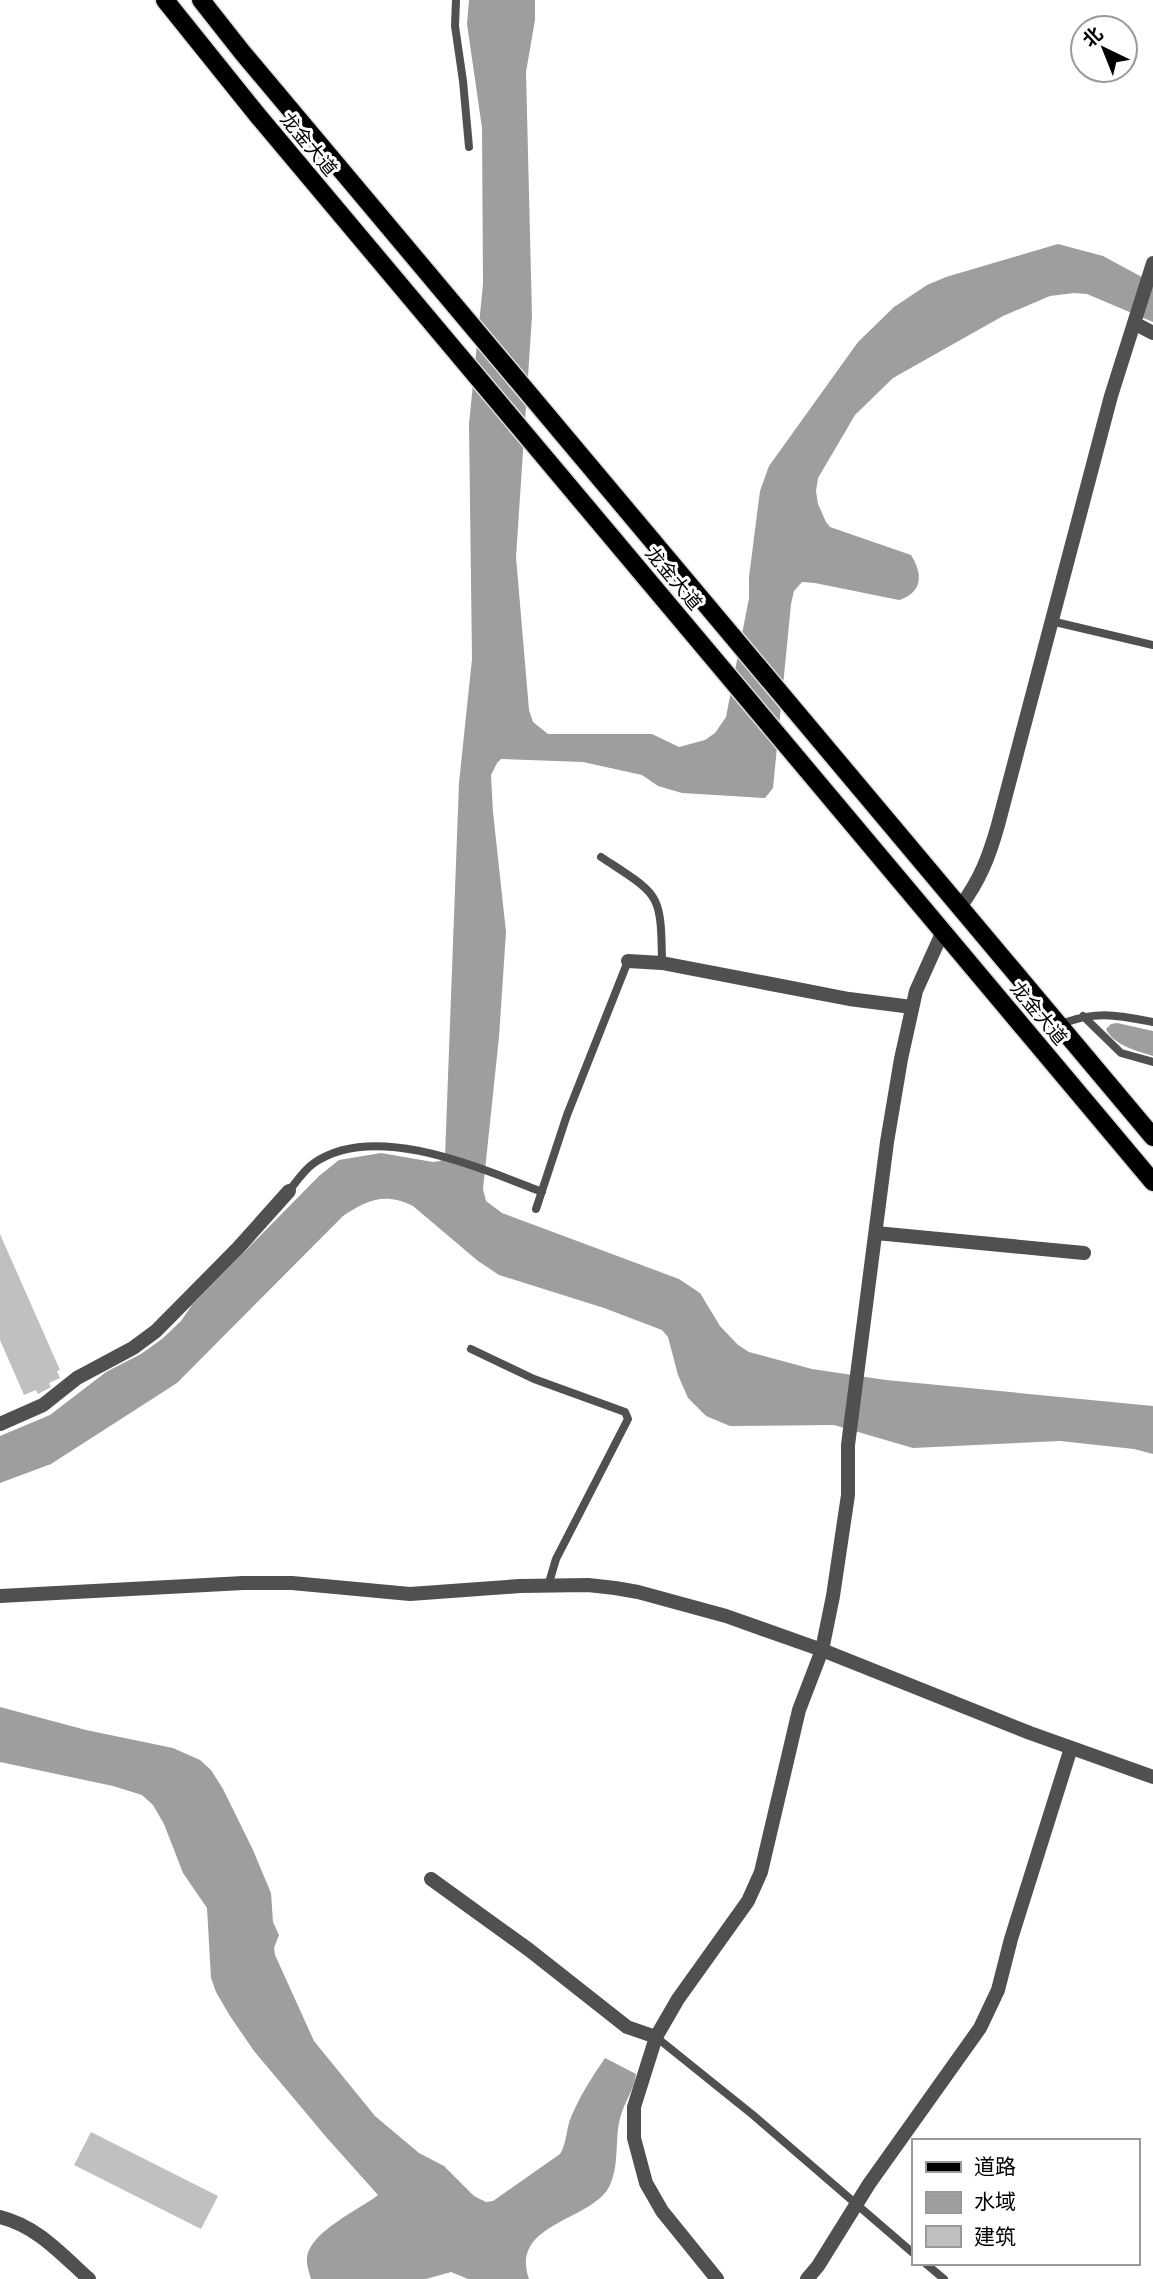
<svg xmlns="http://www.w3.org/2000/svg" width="1153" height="2279" viewBox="0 0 1153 2279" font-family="'Open Sans','Noto Sans SC',sans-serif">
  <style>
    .water { fill: #9e9e9e }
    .building { fill: #c0c0c0 }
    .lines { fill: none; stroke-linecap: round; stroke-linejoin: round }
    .primary-casing { stroke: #dbdbdb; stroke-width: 21 }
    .service { stroke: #505050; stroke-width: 8 }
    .minor { stroke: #505050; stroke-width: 14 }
    .primary { stroke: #000; stroke-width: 18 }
    .labels { text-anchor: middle; stroke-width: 6; stroke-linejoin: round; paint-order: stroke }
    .street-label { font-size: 19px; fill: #000; stroke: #fff }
  </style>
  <rect width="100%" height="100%" fill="#fff"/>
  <path class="water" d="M469,0H535V20L526,72L532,316L516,557L529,710L533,722L548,734H652L679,747L705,740L715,733L726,717L749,598V577L760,491L769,466L858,342L894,307L927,285L946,277L1058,244L1103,256L1153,283V322L1087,294L1074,293L1050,296L1003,316L893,378L855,415L818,478L816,491L818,504L826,522L830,527L911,555C923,574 923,592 899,600L815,583L802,582L794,591L791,604L773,788L765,798L682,793L658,786L642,775L583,762L501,759L497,763L491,775L493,812L506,932L499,1037L483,1189L486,1201L502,1213L679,1279L700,1293L720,1326L738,1345L749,1352L812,1369L886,1380L1153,1406V1454L1134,1449L1060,1441L913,1448L834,1425L730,1426L706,1416L688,1398L678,1375L668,1337L662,1330L604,1308L499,1275L478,1261L413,1206C385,1192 367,1200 343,1216L177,1383L51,1464L0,1483V1436L50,1415L106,1372L141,1354L162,1339L181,1321L192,1305L319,1176L339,1160L381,1153L433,1162L440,1161L445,1157L459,783L472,659L469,424L483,284L482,128L467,24Z
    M1117,1023L1153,1031V1056C1137,1051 1113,1045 1106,1029L1111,1024Z
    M0,1707L86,1730L173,1748L200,1760L211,1770L223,1789L253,1850L271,1893L273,1922L279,1935L274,1948L275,1955L314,2041L375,2116L419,2153L444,2166L474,2196L486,2202L493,2201L560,2154C567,2143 566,2129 571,2117C580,2096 592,2077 605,2058L636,2074C634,2090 625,2101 621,2115C614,2137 620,2163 610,2185C594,2221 509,2222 529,2279H468L451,2272L426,2279H311C309,2272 306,2264 307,2257C311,2231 359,2210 378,2195L327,2138L254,2051L230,2016L216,1992L211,1978L207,1908L183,1873L164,1824L153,1805L142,1795L113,1786L0,1762Z"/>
  <path class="building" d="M0,1234L60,1370L57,1371L60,1378L49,1383L51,1387L38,1394L36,1390L24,1395L0,1340Z
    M91,2132L218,2196L201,2229L74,2165Z"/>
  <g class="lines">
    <defs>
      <path id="primary" d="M165,0L259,117L1153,1182
        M201,0L242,52L1153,1137"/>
    </defs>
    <use href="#primary" class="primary-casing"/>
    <path class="service" d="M456,0L455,26L463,81L469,147
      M1051,621L1153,645
      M601,857C660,896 661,891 662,963
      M1083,1016L1121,1053L1153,1062
      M1059,1025C1095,1010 1117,1015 1153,1022
      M289,1191C296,1182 304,1170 314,1163C375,1121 480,1168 542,1192
      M536,1209L567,1115L628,961
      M471,1349L534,1379L625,1412L628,1419L556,1559L548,1586
      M656,2037L753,2115L913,2253
      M925,2263L944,2279"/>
    <path class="minor" d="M1134,323L1153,333
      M960,907C980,880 989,857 998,825L1111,396L1153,263
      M628,961L662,963L849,999L912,1007
      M876,1233L1084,1253
      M0,1424L43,1405L77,1378L133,1348L156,1331L238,1248L289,1191
      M0,1596L243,1583H292L410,1594L520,1586L588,1585L615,1588L638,1592L726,1616L822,1650L1030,1733L1153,1777
      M431,1879L528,1949L627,2027L656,2037
      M0,2217C37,2226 61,2254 89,2279
      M717,2279L662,2211L646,2183L634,2138V2107L656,2037L678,1999L748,1901L761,1872L799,1710L822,1650L833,1596L848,1495V1445L887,1142L901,1059L916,991L943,931
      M807,2279L818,2266L869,2184L980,2028L998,1990L1011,1939L1071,1748"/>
    <use href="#primary" class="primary"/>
  </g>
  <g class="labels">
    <g class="street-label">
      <text transform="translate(309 144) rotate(50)" y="7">龙金大道</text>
      <text transform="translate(674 578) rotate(50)" y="7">龙金大道</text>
      <text transform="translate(1039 1013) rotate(50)" y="7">龙金大道</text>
    </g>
  </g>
  <rect x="912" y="2139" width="228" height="126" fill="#ffffff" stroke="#999999" stroke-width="2"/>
  <rect x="926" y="2162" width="35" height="10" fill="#000000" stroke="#999999" stroke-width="2"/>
  <text x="974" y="2174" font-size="21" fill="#000000">道路</text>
  <rect x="926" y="2192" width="35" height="21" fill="#9e9e9e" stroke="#999999" stroke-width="2"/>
  <text x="974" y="2209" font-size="21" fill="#000000">水域</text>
  <rect x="926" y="2226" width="35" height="21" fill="#c0c0c0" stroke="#999999" stroke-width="2"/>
  <text x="974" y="2244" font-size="21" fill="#000000">建筑</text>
  <g transform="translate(1104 49) rotate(317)"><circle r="33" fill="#ffffff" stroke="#999999" stroke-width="2"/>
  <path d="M0-5L12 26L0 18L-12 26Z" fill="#000000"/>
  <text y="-10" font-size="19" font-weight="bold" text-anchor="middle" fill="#000000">北</text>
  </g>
</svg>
